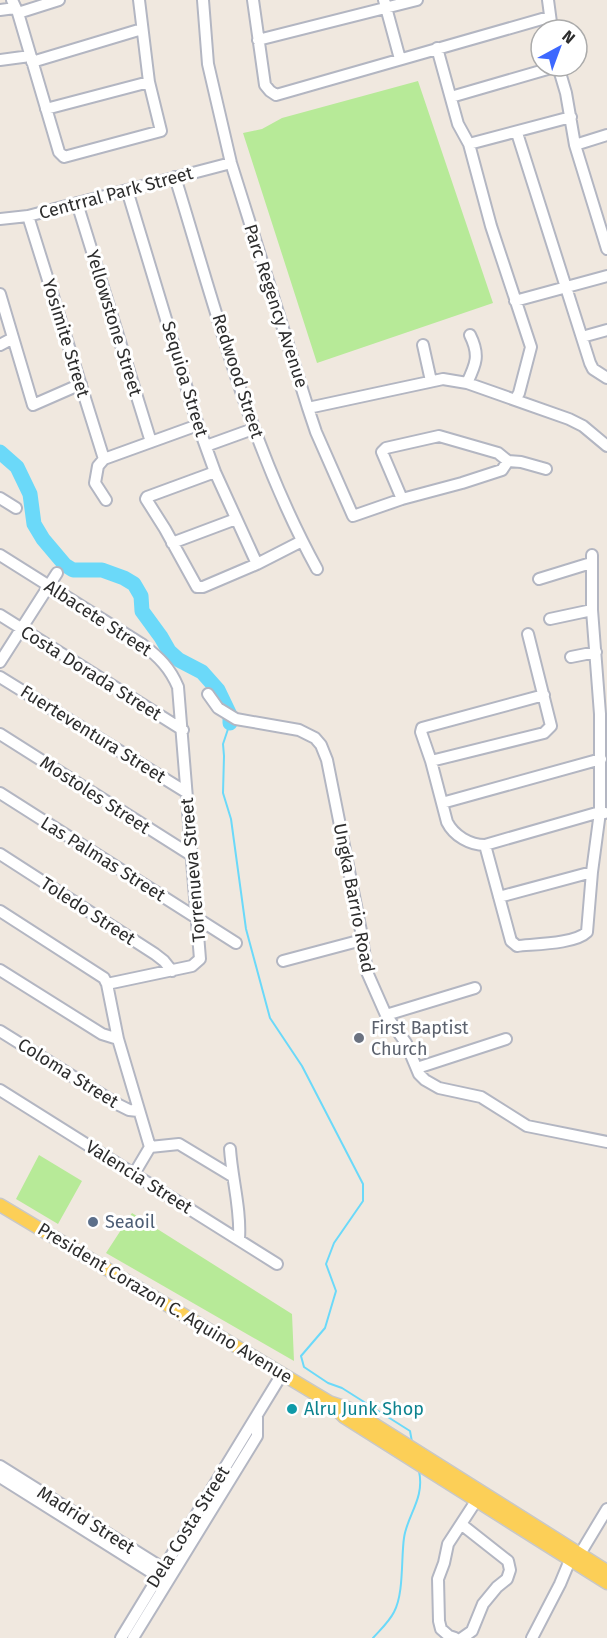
<svg xmlns="http://www.w3.org/2000/svg" width="607" height="1638" viewBox="0 0 607 1638" font-family="'Fira Sans',sans-serif">
  <style>
    .green { fill: #b7ea98 }
    .lines { fill: none; stroke-linecap: round; stroke-linejoin: round }
    .stream { stroke: #6bd9f9; stroke-width: 2 }
    .river { stroke: #6bd9f9; stroke-width: 15 }
    .minor-casing { stroke: #b3b6c2; stroke-width: 14 }
    .major-casing { stroke: #c8c8c8; stroke-width: 15 }
    .minor { stroke: #fff; stroke-width: 10 }
    .major { stroke: #fccf57; stroke-width: 12 }
    .worship-dot { fill: #6b7280; stroke: #fff; stroke-width: 2 }
    .service-dot { fill: #5c6f8a; stroke: #fff; stroke-width: 2 }
    .culture-dot { fill: #0f9aa8; stroke: #fff; stroke-width: 2 }
    .labels { text-anchor: middle; stroke-width: 6; stroke-linejoin: round; paint-order: stroke }
    .street-label { font-size: 18px; fill: #2d2d2d; stroke: #fff }
    .worship-label { font-size: 18px; fill: #5b616d; stroke: #fff; text-anchor: start }
    .service-label { font-size: 18px; fill: #4e5e75; stroke: #fff; text-anchor: start }
    .culture-label { font-size: 18px; fill: #0d838f; stroke: #fff; text-anchor: start }
  </style>
  <rect width="100%" height="100%" fill="#f0e8df"/>
  <path class="green" d="M418,81L493,303L317,363L243,133L262,129L282,118Z
    M39,1155L82,1181L58,1224L16,1199Z
    M132,1213L292,1314L294,1361L106,1253Z"/>
  <g class="lines">
    <path class="stream" d="M230,723L223,744L224,756L223,793L231,819L246,929L270,1018L302,1066L363,1184V1201L334,1243L326,1264L336,1291L325,1328L301,1356L304,1367L328,1383L342,1388L410,1431L412,1442
      M373,1638C380,1630 389,1622 394,1612C404,1594 401,1558 404,1538C407,1515 425,1499 419,1471"/>
    <path class="river" d="M0,452L17,467L30,494L34,524L43,539L65,565L73,570H102L124,578L134,584L141,596L142,611L161,637L169,651L179,660L202,672L218,690L230,715V723"/>
    <defs>
      <path id="minor" d="M12,0L18,13L59,152L64,157L161,131L149,82L139,0
        M203,0L208,64L231,163L308,408L443,379L467,383L569,419L583,426L607,446
        M253,0L265,85L270,91L276,95L549,17
        M384,0L400,59
        M548,0L552,30
        M0,10L15,8
        M18,13L59,0
        M258,40L417,0
        M437,48L458,124L469,144L491,226L531,347L519,393L515,400
        M0,60L30,56
        M32,62L142,29
        M558,66L566,93L575,145L607,249
        M451,97L558,66
        M46,109L149,82
        M517,133L590,363L593,369L607,378
        M469,144L571,117
        M575,145L607,135
        M175,177C216,310 250,447 317,569
        M127,190L198,425L215,472L257,564
        M77,203L151,442
        M28,216L104,459
        M0,219L28,216L231,163
        M0,294L33,405L81,384
        M515,301L607,276
        M582,337L607,330
        M0,345L13,338
        M423,345L431,381
        M467,383C476,364 480,355 470,335
        M308,408L316,432L353,516L402,499L462,483L502,470L508,461
        M206,446L253,429
        M215,472L147,497L146,499L165,529L197,587H203L257,564L302,541
        M0,498L16,508
        M402,499L382,452L386,448L439,436L498,453L508,461L521,462L546,469
        M106,500L95,483L98,466L104,459L198,425
        M172,543L236,519
        M0,555L143,645C159,657 170,668 178,687L200,959L192,966L107,984
        M539,579L591,563
        M0,615L183,730
        M550,619L592,610
        M571,657L596,652
        M0,662L57,573
        M0,677L186,792
        M208,694L218,708L236,719L299,730L315,738L321,745L327,760L361,931L367,972L386,1015L406,1043L419,1074L425,1080L439,1088L481,1097L527,1126L607,1142
        M544,695L422,728L421,732L431,761L447,822C454,836 470,845 485,845L600,812L605,813
        M0,734L191,855
        M431,761L544,733L551,726L528,634
        M0,793L236,943
        M442,803L601,759
        M485,845L511,941L517,946C534,944 575,944 587,932L592,872L600,812V714L592,610V555
        M0,854L155,954L164,961L172,971
        M499,897L592,872
        M0,911L104,978L107,984L118,1039L150,1147
        M283,961L362,940
        M0,970L102,1034L118,1039
        M386,1015L475,988
        M0,1031L117,1104L129,1110L138,1111
        M417,1068L506,1039
        M0,1090L277,1264
        M150,1147L179,1144L232,1176
        M230,1149C232,1179 241,1209 239,1239
        M134,1174L150,1147
        M0,1466L169,1572
        M0,1477L162,1579
        M461,1524L508,1561L510,1570L507,1579L497,1587L483,1604L472,1631L462,1638
        M580,1554L607,1509
        M121,1638L282,1374
        M133,1638L257,1436V1417
        M455,1638L449,1636L441,1629L439,1621L438,1579L444,1563L448,1544L476,1501
        M532,1638L560,1584L570,1560"/>
      <path id="major" d="M0,1205L329,1402L350,1409L607,1571
        M331,1404L344,1417L607,1583"/>
    </defs>
    <use href="#minor" class="minor-casing"/>
    <use href="#major" class="major-casing"/>
    <use href="#minor" class="minor"/>
    <use href="#major" class="major"/>
  </g>
  <circle class="worship-dot" cx="359" cy="1038" r="6"/>
  <circle class="service-dot" cx="93" cy="1222" r="6"/>
  <circle class="culture-dot" cx="292" cy="1409" r="6"/>
  <g class="labels">
    <g class="street-label">
      <text transform="translate(116 193) rotate(-15)" y="6">Centrral Park Street</text>
      <text transform="translate(276 306) rotate(72)" y="6">Parc Regency Avenue</text>
      <text transform="translate(114 323) rotate(73)" y="6">Yellowstone Street</text>
      <text transform="translate(66 338) rotate(73)" y="6">Yosimite Street</text>
      <text transform="translate(238 376) rotate(72)" y="6">Redwood Street</text>
      <text transform="translate(185 379) rotate(73)" y="6">Sequioa Street</text>
      <text transform="translate(98 618) rotate(33)" y="6">Albacete Street</text>
      <text transform="translate(91 673) rotate(32)" y="6">Costa Dorada Street</text>
      <text transform="translate(93 734) rotate(32)" y="6">Fuerteventura Street</text>
      <text transform="translate(95 795) rotate(33)" y="6">Mostoles Street</text>
      <text transform="translate(103 859) rotate(32)" y="6">Las Palmas Street</text>
      <text transform="translate(193 870) rotate(-95)" y="6">Torrenueva Street</text>
      <text transform="translate(354 898) rotate(79)" y="6">Ungka Barrio Road</text>
      <text transform="translate(88 911) rotate(33)" y="6">Toledo Street</text>
      <text transform="translate(68 1073) rotate(32)" y="6">Coloma Street</text>
      <text transform="translate(139 1177) rotate(32)" y="6">Valencia Street</text>
      <text transform="translate(165 1303) rotate(31)" y="6">President Corazon C. Aquino Avenue</text>
      <text transform="translate(86 1520) rotate(32)" y="6">Madrid Street</text>
      <text transform="translate(188 1527) rotate(-58)" y="6">Dela Costa Street</text>
    </g>
    <g class="worship-label">
      <text x="371" y="1034">First Baptist<tspan x="371" dy="21">Church</tspan></text>
    </g>
    <g class="service-label">
      <text x="105" y="1228">Seaoil</text>
    </g>
    <g class="culture-label">
      <text x="304" y="1415">Alru Junk Shop</text>
    </g>
  </g>
  <g transform="translate(559 48) rotate(41)"><circle r="28" fill="#ffffff" stroke="#ababab" stroke-width="1.5"/>
  <path d="M0-4.5L10 22L0 15L-10 22Z" fill="#3d68ff"/>
  <text y="-9" font-size="16" font-weight="bold" text-anchor="middle" fill="#2d2d2d">N</text>
  </g>
</svg>
